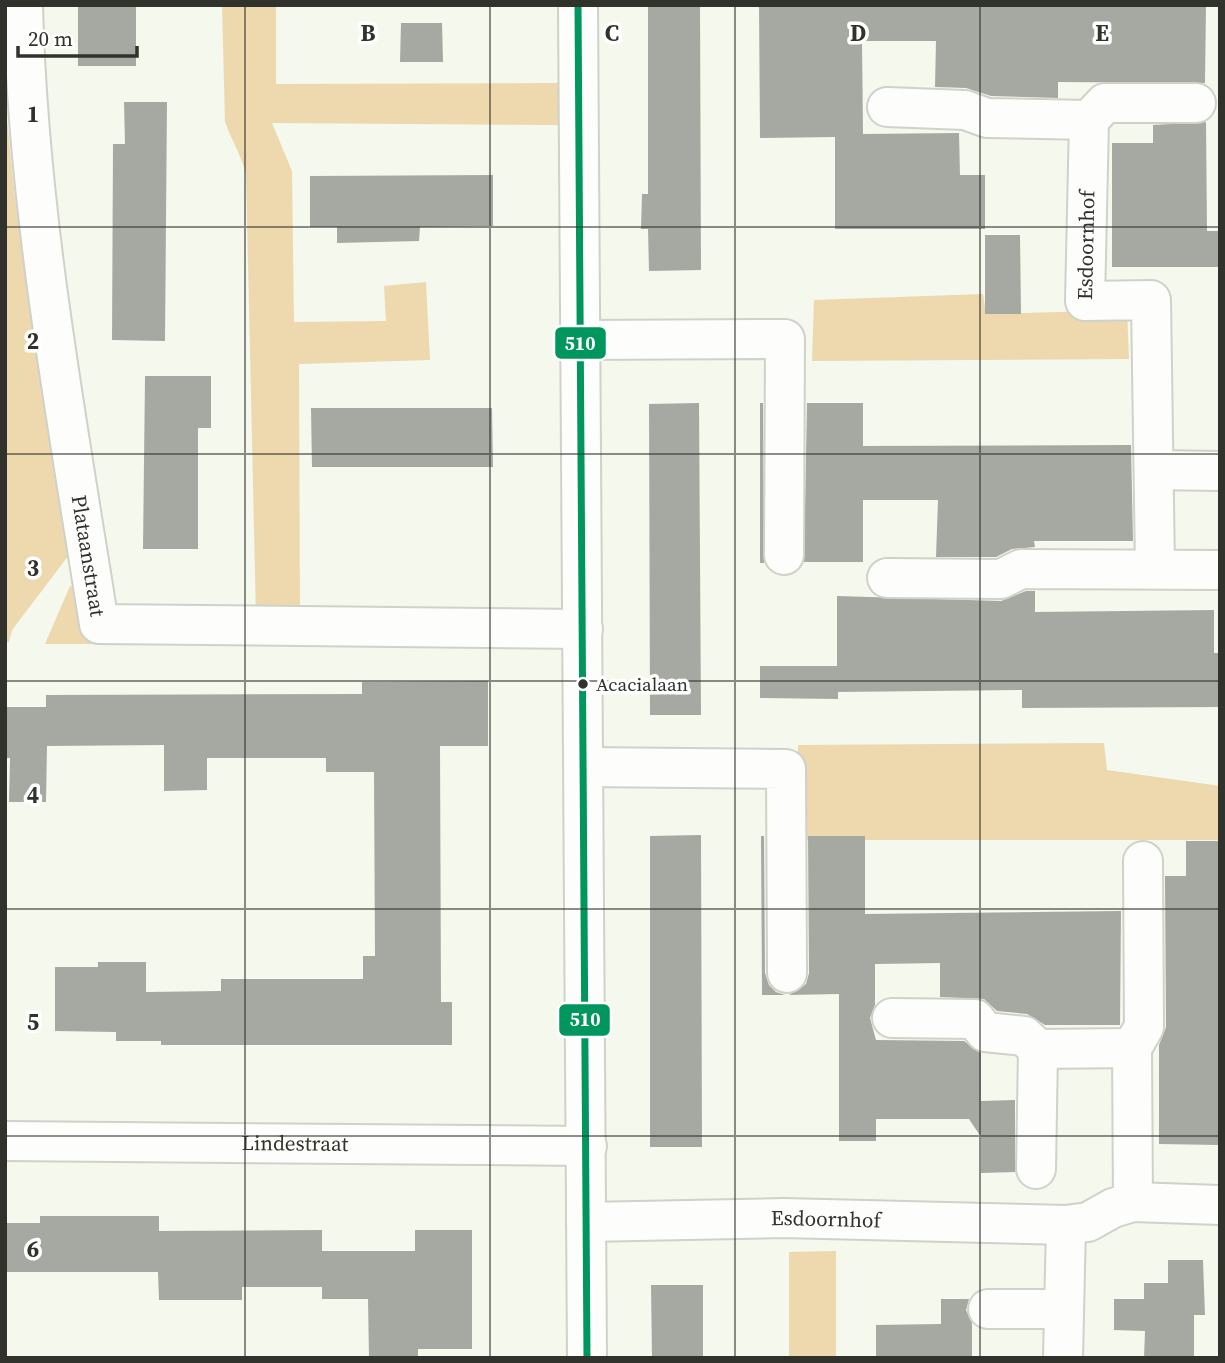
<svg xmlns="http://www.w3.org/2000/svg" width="1225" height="1363" viewBox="0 0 1225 1363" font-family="'Source Serif 4',serif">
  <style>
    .green { fill: #eed8ae }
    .building { fill: #a5a9a2 }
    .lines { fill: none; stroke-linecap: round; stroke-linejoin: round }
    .street-casing { stroke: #ced2c9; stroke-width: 42 }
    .street { stroke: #fdfefc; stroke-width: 38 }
    .bus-1-casing { stroke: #fff; stroke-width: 12 }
    .bus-1 { stroke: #00965e; stroke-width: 7 }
    .grid { fill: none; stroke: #30322b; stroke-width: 2; stroke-opacity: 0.55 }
    .bus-dot { fill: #30322b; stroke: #fff; stroke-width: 2.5 }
    .labels { text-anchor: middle; stroke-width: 7; stroke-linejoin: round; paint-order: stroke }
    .bus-label { font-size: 19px; fill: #30322b; stroke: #fff; text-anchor: start }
    .street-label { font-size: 21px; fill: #30322b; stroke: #fff }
    .grid-label { font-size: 23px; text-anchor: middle; font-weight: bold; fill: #30322b; stroke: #fff; stroke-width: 7; stroke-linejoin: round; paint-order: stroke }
    .line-badge { stroke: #fff; stroke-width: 2.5 }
    .badge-label { font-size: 19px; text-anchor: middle; font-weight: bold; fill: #fff }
  </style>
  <rect width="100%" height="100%" fill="#f4f8ed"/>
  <path class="green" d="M222,5H276V84L558,83V125L272,123L292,171L294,322L386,321L384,286L426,282L430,360L299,364L300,618H256L246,174C241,155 232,141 225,122Z
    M5,99L15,198L75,547L12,630L9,642H5Z
    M983,294L986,314L1127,310L1129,359L812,361L814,300Z
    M70,586L82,587L105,638L101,644H45Z
    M1104,743L1107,770L1220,786V840H797L798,745Z
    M836,1251V1358H789V1252Z"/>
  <path class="building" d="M78,5H136V66H78Z
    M648,5H700L701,270L649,271L648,229H641L642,194H648Z
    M759,5H1206L1205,83L1058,82V98L991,96L966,88L935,87L936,41H862L863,134L959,133L960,175H985V229H835V137L760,138Z
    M401,23H442L443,62H400Z
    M124,102H167L165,341L112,340L113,144H125Z
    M1206,122L1207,231H1220V267H1112V143H1153V125Z
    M493,175V226L420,227L419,241L337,243V227H310V176Z
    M985,235H1020L1021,314H985Z
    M145,376H211V428H198V549H143Z
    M699,403L701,715H650L649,404Z
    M760,403H763L764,563H760Z
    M807,403H863V446L1131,445L1133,541H1034L1035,547L1012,549L996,557H936L938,500H863V562H804Z
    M311,408H492L493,467H312Z
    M1026,591H1035V612L1214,610V653H1220V707L1022,708V690L838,692V699L760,698V666H837V596L1001,601Z
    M488,681V746H440L441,1002H452V1045H161V1041H116V1032L55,1031V967H98V962H146V992L221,991V979H363V956H375L374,772H326V758H207V790L164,791V745L47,746L46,802H9L10,758H5V707H46V695L362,694V682Z
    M701,835L702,1147H650V836Z
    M761,836H764L765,973L769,985L776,992L785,995H762Z
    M808,836H865V914L1121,911L1120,1025H1045L1027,1014L997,1011L984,999L940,997V963L875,964V1005L870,1018L876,1040L964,1041L981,1053V1101L1015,1100V1172L981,1173V1137L969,1119H876V1141H839V994L789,995L806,984L809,973Z
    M1186,841H1220V1145L1159,1144V1045L1166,1027L1165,876H1186Z
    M40,1216H159V1231L322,1230V1251H415V1230H472V1349H418V1358H369L368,1299H322V1287H242V1300H159L158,1272H5V1223H40Z
    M1168,1260H1203L1205,1315H1194V1358H1144L1145,1331L1114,1330V1299H1144V1283H1168Z
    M651,1285H703V1358H652Z
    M941,1299H969L966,1310L972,1323V1358H876V1325L941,1324Z"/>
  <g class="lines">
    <defs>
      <g id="street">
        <path id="s1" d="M23,5C28,213 67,419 99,624L583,629"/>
        <path d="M578,5L587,1358"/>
        <path d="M887,107L965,110L987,118L1089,120"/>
        <path d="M581,340L785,339L784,555"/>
        <path d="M1154,470L1220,471"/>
        <path id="s2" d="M1155,568L1151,300L1085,301L1089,120L1105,103H1196"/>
        <path d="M887,578L1001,579L1021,569L1220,570"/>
        <path d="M584,767L786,769L787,973"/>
        <path d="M892,1018L975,1019L985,1032L1024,1036L1038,1049L1132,1048"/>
        <path id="s3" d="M5,1141L587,1146"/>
        <path d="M1036,1169L1038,1049"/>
        <path d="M1133,1202L1132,1048L1144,1027L1143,861"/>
        <path id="s4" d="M586,1222L783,1218L1066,1225L1088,1222L1113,1208L1133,1202L1220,1205"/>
        <path d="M988,1309H1064"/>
        <path d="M1063,1358L1066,1225"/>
      </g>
    </defs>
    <use href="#street" class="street-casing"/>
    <use href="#street" class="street"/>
    <defs>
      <path id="bus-1" d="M578,5L587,1358"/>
    </defs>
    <use href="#bus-1" class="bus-1-casing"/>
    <use href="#bus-1" class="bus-1"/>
  </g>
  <path class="grid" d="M245,5V1358M490,5V1358M735,5V1358M980,5V1358M5,227H1220M5,454H1220M5,681H1220M5,909H1220M5,1136H1220"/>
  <circle class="bus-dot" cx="583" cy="684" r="6"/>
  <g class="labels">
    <g class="bus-label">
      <text x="596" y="691">Acacialaan</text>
    </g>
    <g class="street-label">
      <text dy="7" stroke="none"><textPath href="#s2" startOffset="390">Esdoornhof</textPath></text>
      <text dy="7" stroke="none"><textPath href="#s1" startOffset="555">Plataanstraat</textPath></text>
      <text dy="7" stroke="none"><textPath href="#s3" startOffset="290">Lindestraat</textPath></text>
      <text dy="7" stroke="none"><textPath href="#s4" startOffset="240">Esdoornhof</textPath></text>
    </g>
  </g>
  <g class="grid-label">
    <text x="368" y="41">B</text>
    <text x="612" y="41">C</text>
    <text x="858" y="41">D</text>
    <text x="1102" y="41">E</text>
    <text x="33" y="122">1</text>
    <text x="33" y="349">2</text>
    <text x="33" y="576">3</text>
    <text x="33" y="803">4</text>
    <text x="33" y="1030">5</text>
    <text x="33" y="1257">6</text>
  </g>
  <g class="line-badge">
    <rect x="554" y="326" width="53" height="34" rx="7" fill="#00965e"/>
    <rect x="558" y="1003" width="53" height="34" rx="7" fill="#00965e"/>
  </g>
  <g class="badge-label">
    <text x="580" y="350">510</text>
    <text x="585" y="1026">510</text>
  </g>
  <rect width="1225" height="1363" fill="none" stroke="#30322b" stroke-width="14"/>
  <path d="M18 46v10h119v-10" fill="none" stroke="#30322b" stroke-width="3.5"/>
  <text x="28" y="46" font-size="21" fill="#30322b" stroke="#ffffff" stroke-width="5" paint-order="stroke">20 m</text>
</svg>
